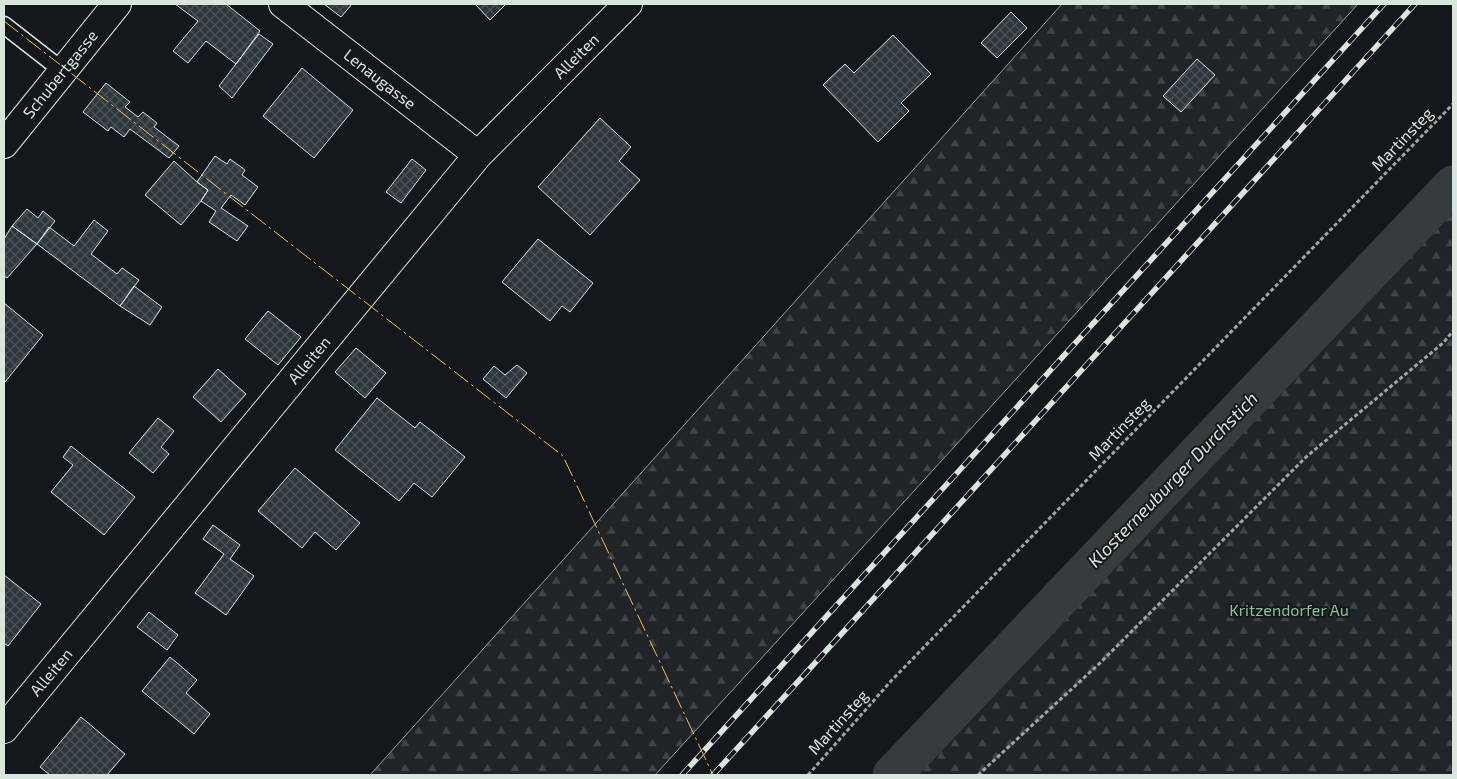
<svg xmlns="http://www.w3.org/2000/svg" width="1457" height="779" viewBox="0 0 1457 779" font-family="'Exo 2',sans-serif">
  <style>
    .forest { fill: url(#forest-firs); stroke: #939e99 }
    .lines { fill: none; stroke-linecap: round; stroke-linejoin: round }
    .canal { stroke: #363b3e; stroke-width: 39 }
    .building { fill: url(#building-cross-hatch); stroke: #d8e6dc }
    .service-casing { stroke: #d8e6dc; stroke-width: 19 }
    .minor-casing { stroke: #d8e6dc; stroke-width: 30 }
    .path { stroke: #9da8a2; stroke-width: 3; stroke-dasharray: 4 2.5; stroke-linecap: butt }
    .service { stroke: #14181c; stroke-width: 16 }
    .minor { stroke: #14181c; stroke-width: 28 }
    .rail-casing { stroke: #d8e6dc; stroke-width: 5.5 }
    .rail { stroke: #14181c; stroke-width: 4; stroke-dasharray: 11; stroke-linecap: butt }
    .power { stroke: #ffb74d; stroke-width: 1; stroke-dasharray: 18 4 2.5 4; stroke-linecap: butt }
    .labels { text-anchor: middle; stroke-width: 4; stroke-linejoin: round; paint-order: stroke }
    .street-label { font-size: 16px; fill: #d8e6dc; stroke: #14181c }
    .park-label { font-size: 16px; fill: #8ac095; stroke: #14181c }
    .water-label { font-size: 18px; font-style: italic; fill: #d8e6dc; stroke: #14181c }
  </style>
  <defs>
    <pattern id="forest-firs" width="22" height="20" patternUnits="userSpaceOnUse" patternTransform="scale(1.25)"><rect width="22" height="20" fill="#202428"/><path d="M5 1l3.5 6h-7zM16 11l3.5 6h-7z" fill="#404447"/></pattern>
    <pattern id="building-cross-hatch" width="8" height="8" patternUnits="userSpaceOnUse" patternTransform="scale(1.25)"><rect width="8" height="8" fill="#2c363c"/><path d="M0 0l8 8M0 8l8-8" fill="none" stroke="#4a5358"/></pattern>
  </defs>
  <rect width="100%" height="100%" fill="#14181c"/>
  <path class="forest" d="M1062,4H1358L655,775H370Z
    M1453,192V775H908Z"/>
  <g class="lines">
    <path class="canal" d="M892,775L1453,185"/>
  </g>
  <path class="building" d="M175,4H226L260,31L236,64L206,41L188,63L173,51L198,21Z
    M324,4H352L341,17Z
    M475,4H506L490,20Z
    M1011,12L1027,28L997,58L981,43Z
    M259,34L273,44L232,98L219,86Z
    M893,35L931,74L901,103L909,111L878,142L823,85L845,64L854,73Z
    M1197,59L1215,75L1181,112L1163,96Z
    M302,68L353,110L314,158L263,116Z
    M106,83L130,102L125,107L138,117L143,112L157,123L154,127L179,146L169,158L130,129L124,137L111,127L108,131L83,112Z
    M600,118L631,147L619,161L640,180L590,235L538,187Z
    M215,156L227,164L230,159L245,170L242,175L258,187L245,205L231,195L221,208L248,226L237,241L209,222L216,211L201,201L208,190L197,182Z
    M412,159L426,170L401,203L386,192Z
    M174,161L197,182L208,190L201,201L181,225L145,195Z
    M27,209L38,218L43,211L55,221L37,244L12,226Z
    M94,220L108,231L91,254L117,274L122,268L139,280L120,306L37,244L49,227L74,246Z
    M12,226L37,244L7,278L4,276V239Z
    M538,239L593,283L570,312L562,306L550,321L502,282Z
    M134,286L162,307L150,325L120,306Z
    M4,303L43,335L5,382L4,380Z
    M268,311L301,337L278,365L245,339Z
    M356,348L386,373L365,398L335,372Z
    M517,365L527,373L506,398L483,379L494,366L505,375Z
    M218,369L246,394L221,422L193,397Z
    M377,398L415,428L420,422L465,457L432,497L414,483L399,501L335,450Z
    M158,418L174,431L161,447L169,454L153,473L129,453Z
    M71,446L135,497L104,535L51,492L73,465L63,457Z
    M295,468L360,523L336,550L315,532L302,548L258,511Z
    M213,525L240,545L230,559L254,576L226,615L195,593L224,554L203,539Z
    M4,575L41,604L8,646L4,643Z
    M149,612L178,635L167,650L137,627Z
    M170,657L197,680L186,693L210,714L194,734L142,691Z
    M81,717L125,754L107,775H50L40,767Z"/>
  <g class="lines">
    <defs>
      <path id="service" d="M4,25L63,71"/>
      <path id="minor" d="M283,4L478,155
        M4,144L117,4
        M4,729L478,155L628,4"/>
    </defs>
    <use href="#service" class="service-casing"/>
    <use href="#minor" class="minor-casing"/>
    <path class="path" d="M808,775L891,681L1453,104
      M978,775L1100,663L1306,457L1443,343L1453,331"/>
    <use href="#service" class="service"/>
    <use href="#minor" class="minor"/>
    <defs>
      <path id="rail" d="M682,775L1384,4
        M713,775L1415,4"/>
    </defs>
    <use href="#rail" class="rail-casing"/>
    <use href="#rail" class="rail"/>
    <path class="power" d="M4,21L563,456L713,775"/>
  </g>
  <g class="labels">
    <g class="street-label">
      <text transform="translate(576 56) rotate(-45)" y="6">Alleiten</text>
      <text transform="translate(60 74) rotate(-51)" y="6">Schubertgasse</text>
      <text transform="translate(380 79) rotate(38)" y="6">Lenaugasse</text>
      <text transform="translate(1402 139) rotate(-46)" y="6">Martinsteg</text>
      <text transform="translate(309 360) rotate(-50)" y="6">Alleiten</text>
      <text transform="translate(1119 429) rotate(-46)" y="6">Martinsteg</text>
      <text transform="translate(51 672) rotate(-50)" y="6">Alleiten</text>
      <text transform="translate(838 722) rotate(-48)" y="6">Martinsteg</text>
    </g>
    <g class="park-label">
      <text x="1289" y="616">Kritzendorfer Au</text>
    </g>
    <g class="water-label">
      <text transform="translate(1173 480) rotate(-46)" y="6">Klosterneuburger Durchstich</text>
    </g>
  </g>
  <rect width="1457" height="779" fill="none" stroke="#d8e6dc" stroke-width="10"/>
</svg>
